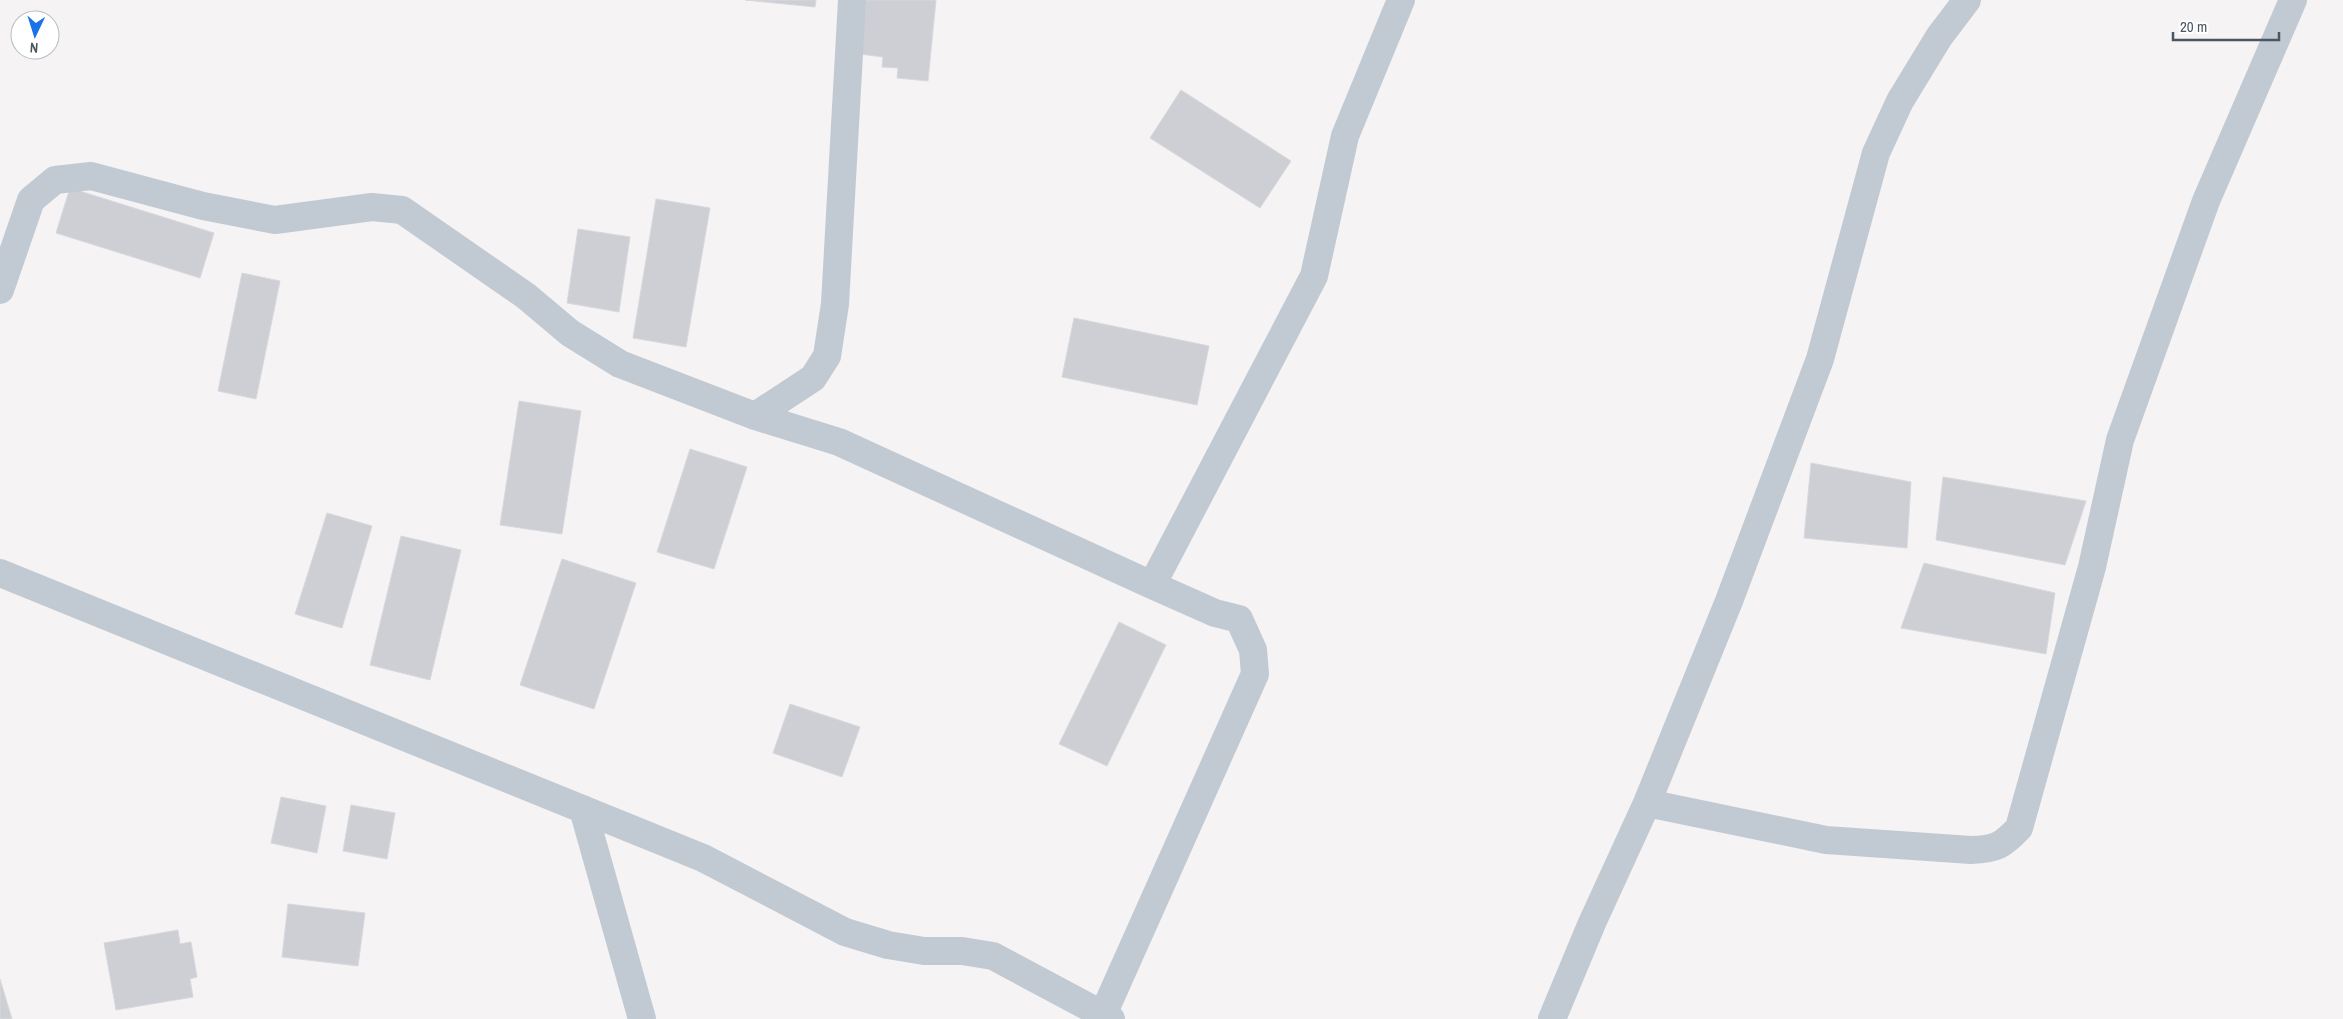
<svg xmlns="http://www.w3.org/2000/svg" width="2343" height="1019" viewBox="0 0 2343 1019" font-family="'Archivo Narrow',sans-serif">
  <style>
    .building { fill: #cdcfd5; stroke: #d7d9de }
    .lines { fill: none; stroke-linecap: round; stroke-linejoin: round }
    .street { stroke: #c1cad2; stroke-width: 28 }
  </style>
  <rect width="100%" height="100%" fill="#f5f3f3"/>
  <path class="building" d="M745,0H816L815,7Z
    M866,0H936L928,81L897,78L898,68L882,67L883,57L860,54Z
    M1181,90L1291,161L1260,208L1150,138Z
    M70,188L214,233L200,278L56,233Z
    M656,199L710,208L686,347L633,338Z
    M578,229L630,237L619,312L567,303Z
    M242,273L280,281L256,399L218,391Z
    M1074,318L1209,346L1197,405L1062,377Z
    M519,401L581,411L562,534L500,525Z
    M690,449L747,467L714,569L657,552Z
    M1811,463L1911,482L1907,548L1804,538Z
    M1943,477L2086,501L2065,565L1936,540Z
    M327,513L372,526L342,628L295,614Z
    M401,536L461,550L430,680L370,665Z
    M562,559L636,583L594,709L520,685Z
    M1924,563L2055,593L2046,654L1901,628Z
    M1119,622L1166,645L1107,766L1059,744Z
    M790,704L860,727L842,777L773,753Z
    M281,797L326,806L317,853L271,843Z
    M351,805L395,813L387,859L343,851Z
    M288,904L365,913L358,966L282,957Z
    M178,930L180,944L191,942L197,977L190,979L193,997L116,1010L104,943Z
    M0,979L12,1019H0Z"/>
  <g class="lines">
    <path class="street" d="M0,290L31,200L55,180L91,176L203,206L275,220L372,207L402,210L526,296L570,333L620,364L755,416L839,442L1152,585L1215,613L1239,619L1253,650L1255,674L1101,1019
      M755,416L813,378L827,356L835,304L852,0
      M0,573L703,858L845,932L888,945L924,951H962L993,956L1111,1019
      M1152,585L1314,276L1345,136L1401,0
      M1647,803L1826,840L1971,850C1996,849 2002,846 2019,828L2092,567L2120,440L2206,201L2293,0
      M583,809L642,1019
      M1552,1019L1592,923L1647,803L1729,601L1820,359L1876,153L1900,101L1939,37L1967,0"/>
  </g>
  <g transform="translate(35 35) rotate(184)"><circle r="24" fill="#ffffff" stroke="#b7bbc0"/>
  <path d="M0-4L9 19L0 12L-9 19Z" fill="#1a73e8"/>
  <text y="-8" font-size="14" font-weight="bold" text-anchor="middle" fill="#4a5661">N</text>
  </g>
  <path d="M2173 32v8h106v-8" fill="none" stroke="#4a5661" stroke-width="2.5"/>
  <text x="2180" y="32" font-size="15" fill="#4a5661" stroke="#ffffff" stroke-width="4" paint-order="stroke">20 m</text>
</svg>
